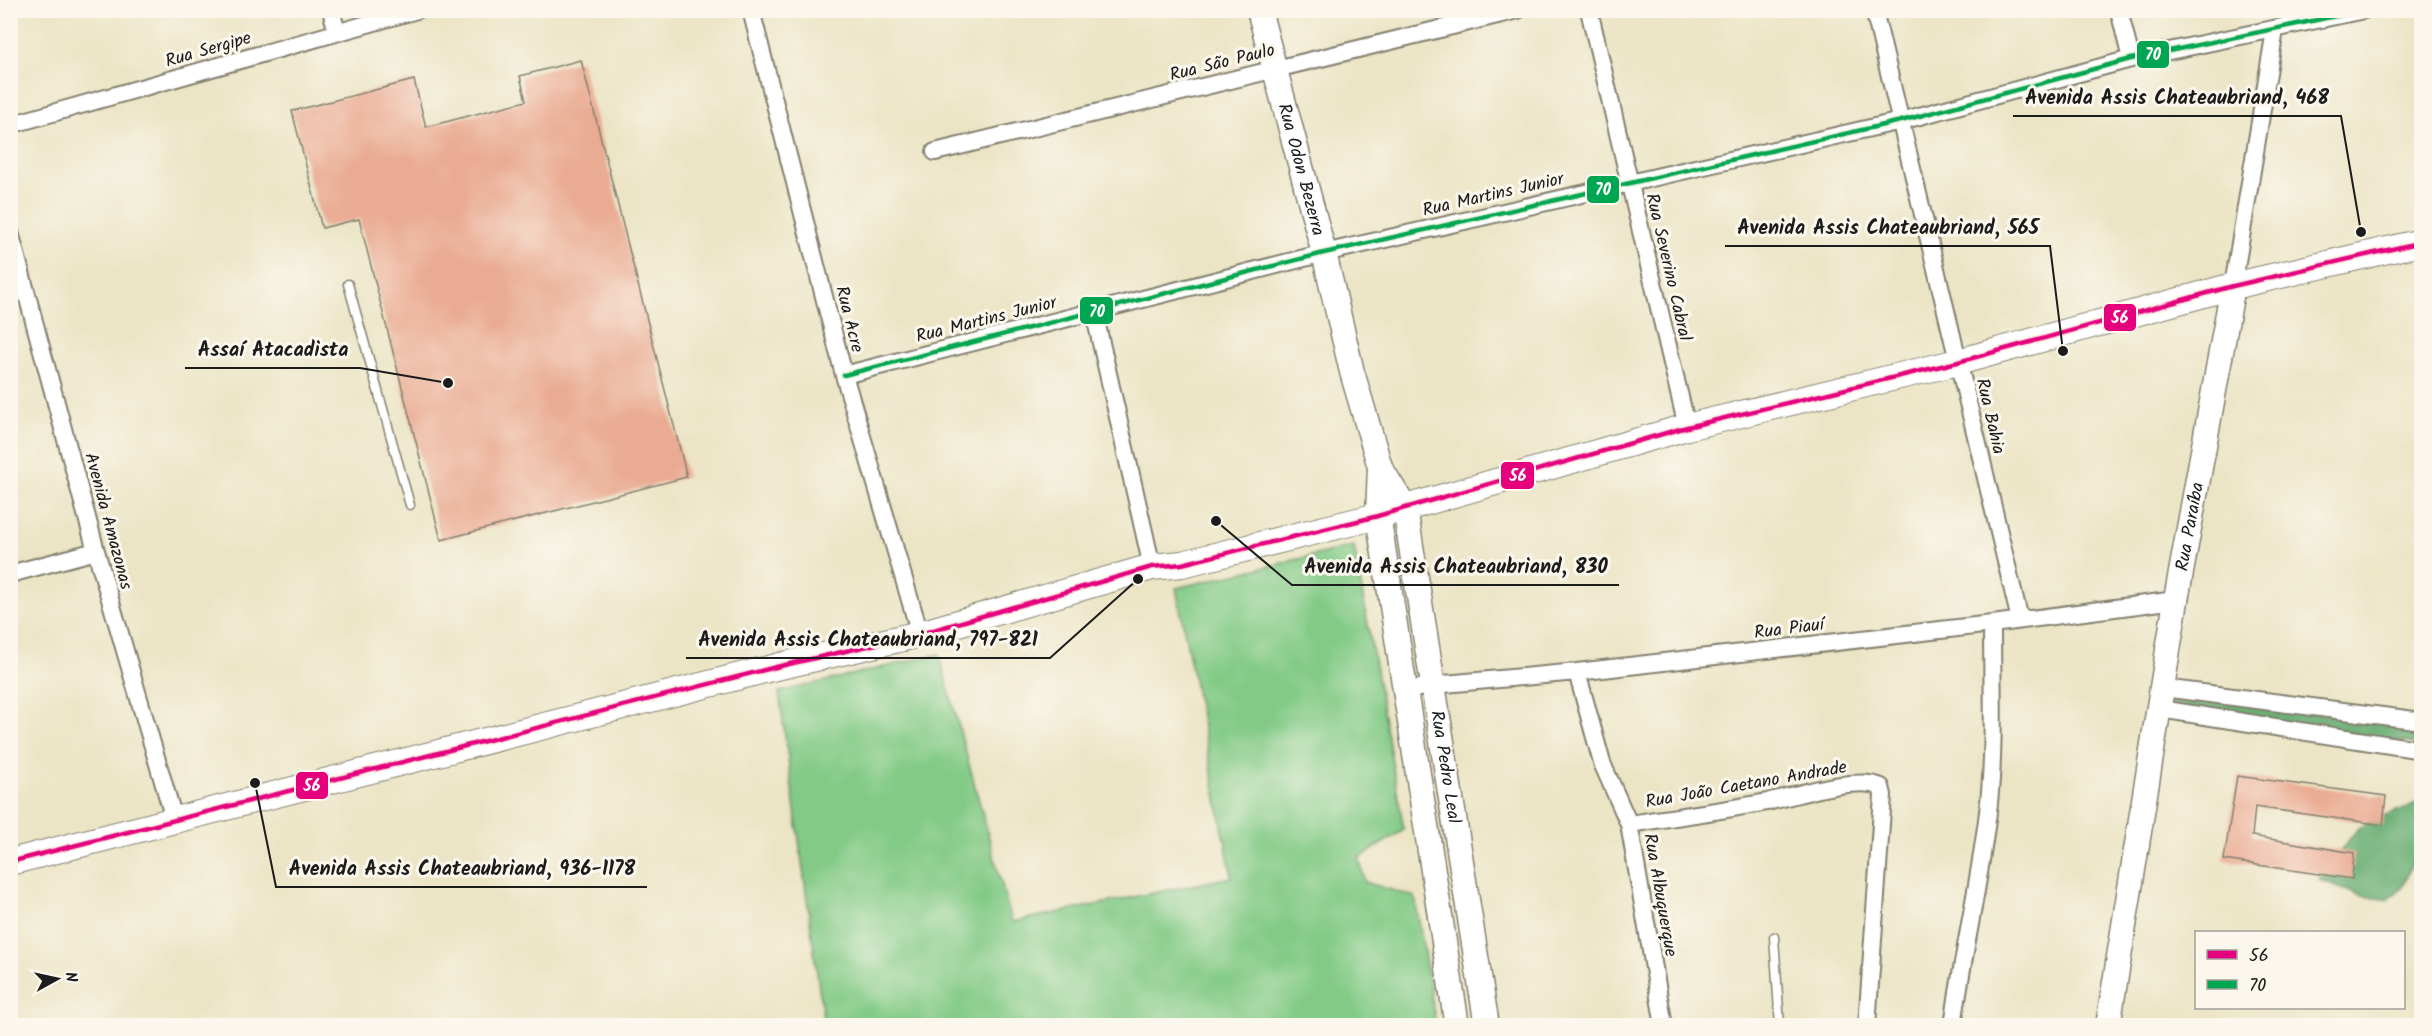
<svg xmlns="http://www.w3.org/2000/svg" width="2432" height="1036" viewBox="0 0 2432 1036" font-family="Kalam,sans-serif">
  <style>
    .green { fill: #82ca86; stroke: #4f7351; stroke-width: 1.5 }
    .forest { fill: #69ae73; stroke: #426548; stroke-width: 1.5 }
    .building { fill: #eaab93 }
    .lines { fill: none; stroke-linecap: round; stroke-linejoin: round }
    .lane-casing { stroke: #848070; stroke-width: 11 }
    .street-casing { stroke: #848070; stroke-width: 20 }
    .secondary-casing { stroke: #848070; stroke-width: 27 }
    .primary-casing { stroke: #848070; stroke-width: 28 }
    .lane { stroke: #fff; stroke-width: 8 }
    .street { stroke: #fff; stroke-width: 16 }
    .secondary { stroke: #fff; stroke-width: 24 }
    .primary { stroke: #fff; stroke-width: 26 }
    .bus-1-casing { stroke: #fbf7ec; stroke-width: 9 }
    .bus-2-casing { stroke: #fbf7ec; stroke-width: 9 }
    .bus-1 { stroke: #e5007d; stroke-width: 4.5 }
    .bus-2 { stroke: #00a651; stroke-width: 4.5 }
    .labels { text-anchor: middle; stroke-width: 6; stroke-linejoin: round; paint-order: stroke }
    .street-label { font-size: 18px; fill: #1c1c1c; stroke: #fbf7ec }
    .leader { fill: none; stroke: #1c1c1c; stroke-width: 2 }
    .callout-dot { fill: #1c1c1c; stroke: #fbf7ec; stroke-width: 2 }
    .callout-label { font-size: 20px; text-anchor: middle; font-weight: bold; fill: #1c1c1c; stroke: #fbf7ec; stroke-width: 6; stroke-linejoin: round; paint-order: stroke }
    .line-badge { stroke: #fbf7ec; stroke-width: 2 }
    .badge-label { font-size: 16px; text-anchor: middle; font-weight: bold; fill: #fff }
  </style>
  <rect width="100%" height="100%" fill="#fbf7ec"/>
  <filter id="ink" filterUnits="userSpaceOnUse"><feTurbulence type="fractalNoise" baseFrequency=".0167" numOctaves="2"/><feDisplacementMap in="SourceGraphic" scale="12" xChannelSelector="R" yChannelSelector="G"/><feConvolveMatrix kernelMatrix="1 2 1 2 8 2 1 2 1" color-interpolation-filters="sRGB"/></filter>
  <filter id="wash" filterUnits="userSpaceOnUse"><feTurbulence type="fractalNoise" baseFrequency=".008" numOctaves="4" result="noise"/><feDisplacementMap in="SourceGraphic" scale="24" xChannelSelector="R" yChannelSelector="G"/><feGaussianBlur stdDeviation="1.35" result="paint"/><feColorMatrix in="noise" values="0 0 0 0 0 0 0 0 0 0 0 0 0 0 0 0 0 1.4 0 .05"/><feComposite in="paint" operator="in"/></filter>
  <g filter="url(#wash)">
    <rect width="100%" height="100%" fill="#ebe4c5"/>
    <path class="green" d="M1354,546L1404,830L1359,858L1365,882L1415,897L1436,1025H824L779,692L939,654L1012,922L1232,877L1176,588Z"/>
    <path class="forest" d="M2171,693L2421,728V745L2165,704Z
      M2421,801V862L2412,863L2403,887L2388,900L2358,895L2319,880L2358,828Z"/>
    <g id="blocks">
      <path class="building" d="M581,60L687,477L441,540L359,219L322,228L292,111L414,80L426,127L526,101L520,76Z
        M2237,776L2386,796L2383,825L2255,807L2252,836L2354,853L2352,879L2224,860Z"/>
    </g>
  </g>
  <g filter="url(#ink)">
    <use href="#blocks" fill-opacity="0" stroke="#848070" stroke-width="1.5"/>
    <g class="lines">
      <defs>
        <path id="lane" d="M348,284L410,505
          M1774,937L1780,1026"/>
        <path id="street" d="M331,10L337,32
          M751,10L844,375L920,634
          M1589,10L1687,427
          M1874,10L2020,620
          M2119,10L2131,59
          M10,125L417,10
          M935,152L1518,10
          M10,232L96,551L174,819
          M2233,286L2275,30
          M1094,312L1152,567
          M844,375L1324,253L1901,121L2131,59L2364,10
          M10,574L96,551
          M1577,672L1602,763L1629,824L1664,1026
          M2163,688L2422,721
          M1406,691L1433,685L1577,672L1992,624L2176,600
          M2160,709L2422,750
          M1629,824C1675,817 1721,811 1767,802C1794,796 1857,775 1881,787L1883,795L1867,1026
          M1953,1026C1963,951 1981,878 1989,803C1995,744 1992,684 1992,624"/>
        <g id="secondary">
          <path id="s1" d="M1259,10L1324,253L1352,372L1380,467L1405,508L1487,1026"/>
          <path d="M1380,467L1378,515L1457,1026"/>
          <path id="s2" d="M2108,1026L2176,600L2233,286"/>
        </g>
        <path id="primary" d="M10,862L776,667L920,634L1152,567L1182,564L1374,517L1687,427L1958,362L2233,286L2422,242"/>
      </defs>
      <use href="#lane" class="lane-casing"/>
      <use href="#street" class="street-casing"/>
      <use href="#secondary" class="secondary-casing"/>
      <use href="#primary" class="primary-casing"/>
      <use href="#lane" class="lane"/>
      <use href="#street" class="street"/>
      <use href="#secondary" class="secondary"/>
      <use href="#primary" class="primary"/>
      <defs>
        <path id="bus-1" d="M10,862L776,667L920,634L1152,567L1182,564L1374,517L1687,427L1958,362L2233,286L2422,242"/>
        <path id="bus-2" d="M844,375L1324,253L1901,121L2131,59L2364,10"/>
      </defs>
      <use href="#bus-1" class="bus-1-casing"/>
      <use href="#bus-2" class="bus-2-casing"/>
      <use href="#bus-1" class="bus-1"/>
      <use href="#bus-2" class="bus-2"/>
    </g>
  </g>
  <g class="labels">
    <g class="street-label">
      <text transform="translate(208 49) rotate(-16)" y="6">Rua Sergipe</text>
      <text transform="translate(1222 62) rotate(-14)" y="6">Rua São Paulo</text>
      <text dy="6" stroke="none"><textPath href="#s1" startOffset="165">Rua Odon Bezerra</textPath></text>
      <text transform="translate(1493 194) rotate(-13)" y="6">Rua Martins Junior</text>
      <text transform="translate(1669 267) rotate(77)" y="6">Rua Severino Cabral</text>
      <text transform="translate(850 319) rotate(76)" y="6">Rua Acre</text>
      <text transform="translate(986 319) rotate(-14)" y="6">Rua Martins Junior</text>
      <text transform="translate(1991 416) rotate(77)" y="6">Rua Bahia</text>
      <text transform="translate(109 521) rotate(75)" y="6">Avenida Amazonas</text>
      <text dy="6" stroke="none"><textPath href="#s2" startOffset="506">Rua Paraíba</textPath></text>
      <text transform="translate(1789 628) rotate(-7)" y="6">Rua Piauí</text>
      <text dy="6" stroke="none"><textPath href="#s1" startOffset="783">Rua Pedro Leal</textPath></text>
      <text transform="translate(1746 784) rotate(-10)" y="6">Rua João Caetano Andrade</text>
      <text transform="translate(1661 895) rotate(80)" y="6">Rua Albuquerque</text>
    </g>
  </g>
  <path class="leader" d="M2361 232L2341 116H2013M2063 351L2050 246H1725M448 383L360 368H185M1216 521L1292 585H1619M1138 579L1050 658H686M255 783L276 887H647"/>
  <g class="callout-dot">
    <circle cx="2361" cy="232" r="6"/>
    <circle cx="2063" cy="351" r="6"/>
    <circle cx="448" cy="383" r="6"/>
    <circle cx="1216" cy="521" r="6"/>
    <circle cx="1138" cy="579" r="6"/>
    <circle cx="255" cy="783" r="6"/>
  </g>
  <g class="callout-label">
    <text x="2177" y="104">Avenida Assis Chateaubriand, 468</text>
    <text x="1888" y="234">Avenida Assis Chateaubriand, 565</text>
    <text x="273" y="356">Assaí Atacadista</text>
    <text x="1456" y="573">Avenida Assis Chateaubriand, 830</text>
    <text x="868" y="646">Avenida Assis Chateaubriand, 797-821</text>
    <text x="462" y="875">Avenida Assis Chateaubriand, 936-1178</text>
  </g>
  <g class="line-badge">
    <rect x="2136" y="40" width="34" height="29" rx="6" fill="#00a651"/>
    <rect x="1586" y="175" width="34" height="29" rx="6" fill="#00a651"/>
    <rect x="1079" y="296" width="35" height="29" rx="6" fill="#00a651"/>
    <rect x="2103" y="303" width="34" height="29" rx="6" fill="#e5007d"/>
    <rect x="1500" y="461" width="35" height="29" rx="6" fill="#e5007d"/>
    <rect x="295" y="771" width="34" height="29" rx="6" fill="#e5007d"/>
  </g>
  <g class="badge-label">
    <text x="2153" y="60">70</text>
    <text x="1603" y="195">70</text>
    <text x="1097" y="317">70</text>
    <text x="2120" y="323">56</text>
    <text x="1518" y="481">56</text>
    <text x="312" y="791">56</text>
  </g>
  <rect width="2432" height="1036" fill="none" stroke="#fbf7ec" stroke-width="36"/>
  <rect x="2195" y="931" width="210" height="78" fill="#fbf7ec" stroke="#a29f99" stroke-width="1.5"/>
  <rect x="2207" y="950" width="30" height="9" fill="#e5007d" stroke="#a29f99" stroke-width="1.5"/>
  <text x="2249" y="961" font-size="18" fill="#1c1c1c">56</text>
  <rect x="2207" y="980" width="30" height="9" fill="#00a651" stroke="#a29f99" stroke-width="1.5"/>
  <text x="2249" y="991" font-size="18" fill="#1c1c1c">70</text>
  <g transform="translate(57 979) rotate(82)" stroke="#fbf7ec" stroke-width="4.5" paint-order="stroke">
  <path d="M0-4.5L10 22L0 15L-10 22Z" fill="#1c1c1c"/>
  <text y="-9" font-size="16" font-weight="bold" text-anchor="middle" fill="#1c1c1c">N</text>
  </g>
</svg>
